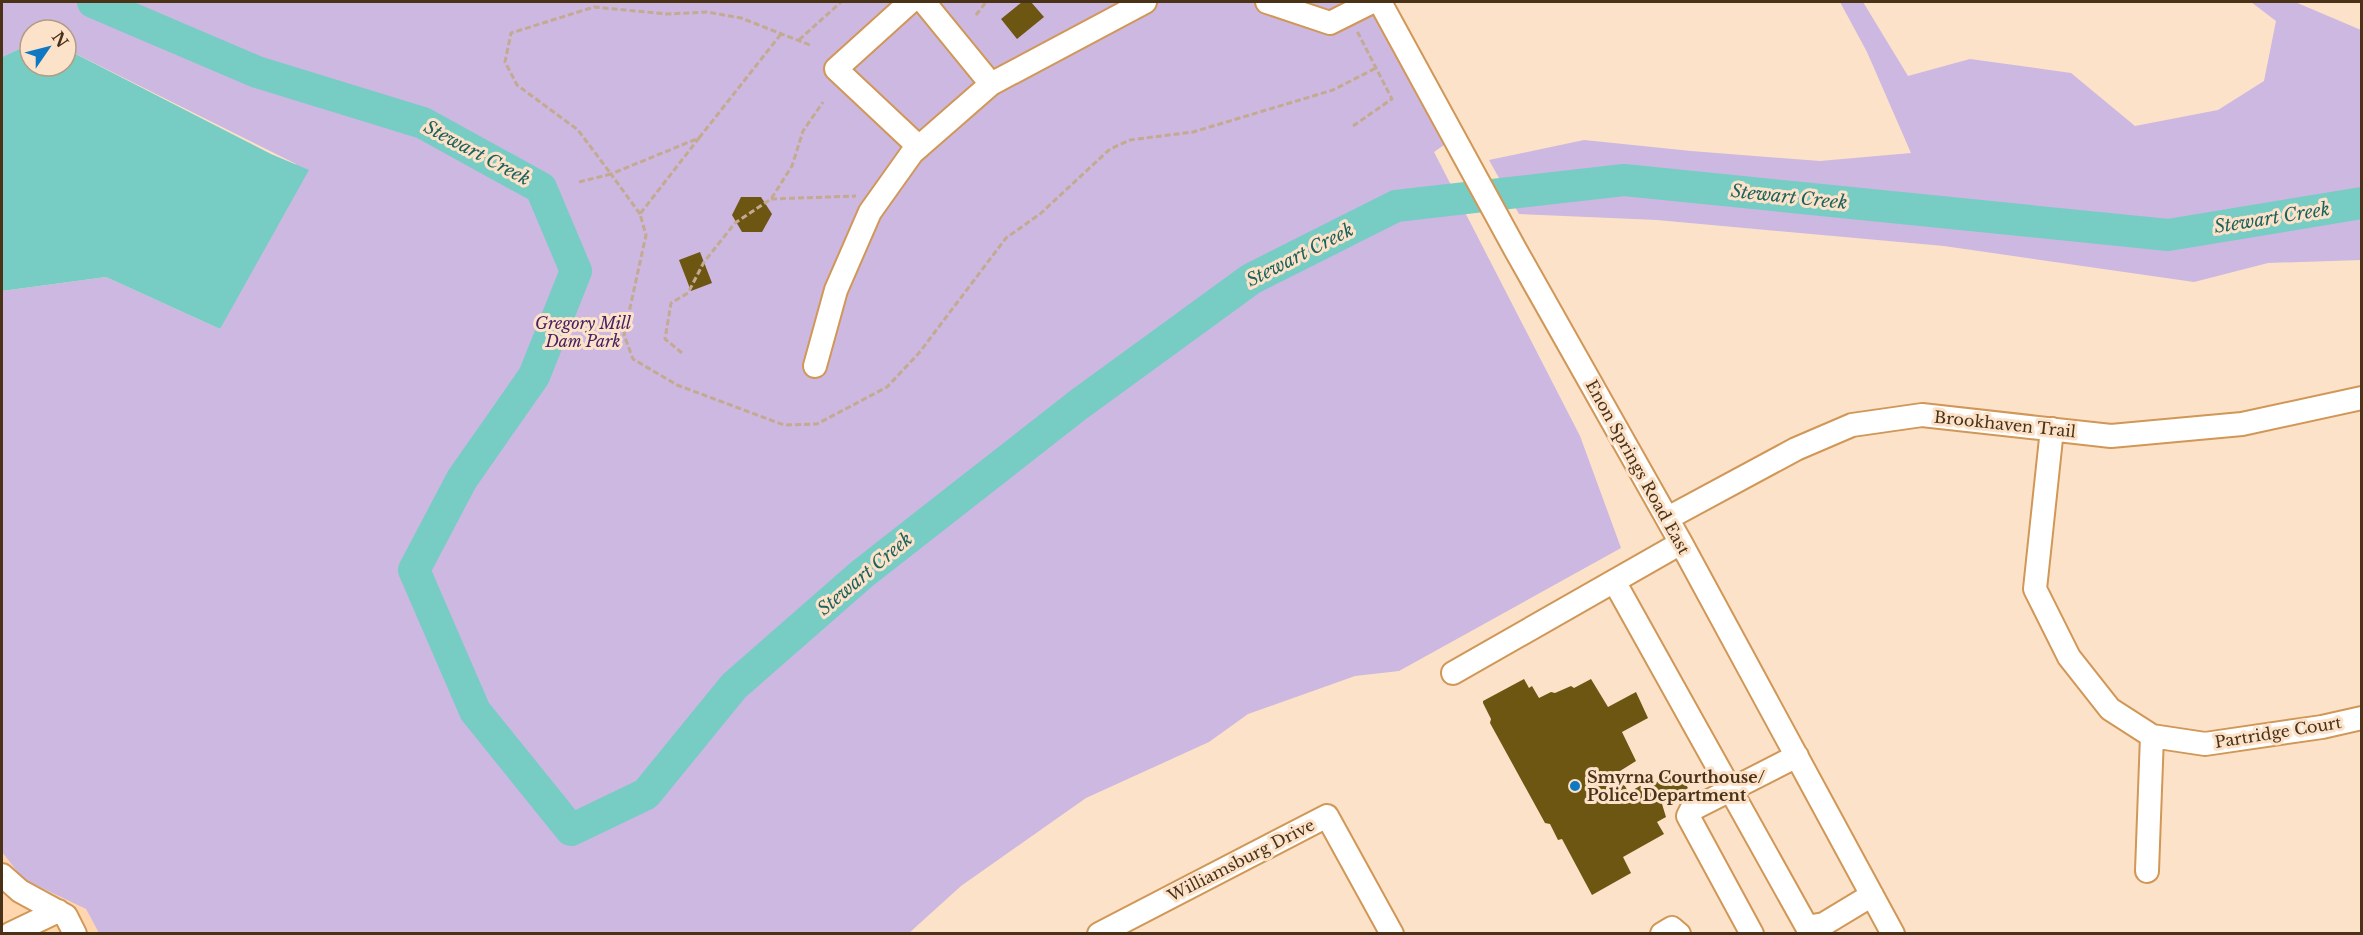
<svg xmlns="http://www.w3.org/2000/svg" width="2363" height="935" viewBox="0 0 2363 935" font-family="'Libre Baskerville',serif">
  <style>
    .built { fill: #ffd6ad }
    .green { fill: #ccb8e1 }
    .water { fill: #77ccc4 }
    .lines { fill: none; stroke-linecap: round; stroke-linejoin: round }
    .river { stroke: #77ccc4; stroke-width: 32 }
    .building { fill: #6d5512 }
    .minor-casing { stroke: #d19756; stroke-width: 26 }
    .path { stroke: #c3aa90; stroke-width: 3; stroke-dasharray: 6 3; stroke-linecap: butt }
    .minor { stroke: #fff; stroke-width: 22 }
    .poi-dot { fill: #0e78c3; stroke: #fbe2c9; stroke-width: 2 }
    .labels { text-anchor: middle; stroke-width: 6; stroke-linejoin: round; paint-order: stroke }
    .park-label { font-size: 16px; font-style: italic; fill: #462062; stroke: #fbe2c9 }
    .street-label { font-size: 16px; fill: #4a3217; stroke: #fbe2c9 }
    .poi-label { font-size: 16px; font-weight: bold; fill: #4a3217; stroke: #fbe2c9; text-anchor: start }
    .water-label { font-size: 18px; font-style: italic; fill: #1c625c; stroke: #fbe2c9 }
  </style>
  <rect width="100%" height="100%" fill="#fbe2c9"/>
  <path class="built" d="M2,852L23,879L86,909L99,933H2Z"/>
  <path class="green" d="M2,2H1380L1454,138L1434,152L1580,436L1621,548L1399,671L1355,676L1248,714L1209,742L1086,798L961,886L909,933H99L86,909L23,879L2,852V291L106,277L220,329L296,164L66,49V30H30V44L2,57Z
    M1840,2H1863L1908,76L1970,59L2071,73L2135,126L2218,110L2264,81L2276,21L2251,2H2295L2361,30V260L2268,263L2194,282L1944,246L1657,220L1519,214L1489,160L1584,140L1691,151L1820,161L1911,153L1867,52Z"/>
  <path class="water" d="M30,44V66H66V49L271,154L309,170L220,329L106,277L2,291V57Z"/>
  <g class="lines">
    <path class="river" d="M93,2L257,72L423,123L541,188L576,271L534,376L462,479L414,570L475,711L571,830L646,794L734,686L862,574L1078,405L1251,279L1396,206L1624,180L2168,235L2362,203"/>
  </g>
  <path class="building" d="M1022,2H1031L1044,17L1017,39L1001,19Z
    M741,197H761L772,214L762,232H742L732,215Z
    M700,252L712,283L691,291L679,260Z
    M1524,679L1529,688L1532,686L1539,698L1551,692L1555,693L1571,686L1574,688L1591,679L1608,707L1636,692L1648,718L1622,732L1636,761L1620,771V776L1627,790L1631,791L1647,782L1651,785L1677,771L1688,788L1662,804L1666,817L1657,822L1664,834L1623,857L1631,873L1592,895L1562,839L1558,840L1550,824L1545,823L1490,723L1491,719L1483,703V701Z"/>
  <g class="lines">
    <defs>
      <path id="minor" d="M910,2L836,69L919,147
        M924,2L991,84
        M1267,2L1330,23L1372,2
        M1380,2L1515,249L1681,543L1893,934
        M815,366L836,290L870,212L912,153L991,84L1145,2
        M2052,429L2035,589L2069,657L2110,709L2152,736L2205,744L2322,727L2362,718
        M1668,518L1796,449L1852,425L1922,415L2111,436L2242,424L2362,398
        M1614,581L1807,927L1824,924L1872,895
        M1453,673L1681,543
        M2147,871L2152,736
        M2,875L20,891L66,916L75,934
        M10,934L58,911
        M1099,934L1327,816L1392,934
        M1662,934L1672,928L1679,934
        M1752,934L1688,816L1691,810L1797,756"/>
    </defs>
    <use href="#minor" class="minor-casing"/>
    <path class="path" d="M976,15L986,2
      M799,40L841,2
      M1353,126L1392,99L1357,31
      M699,138L781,34
      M579,182L611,174L578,130L517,85L505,62L511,33L594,7L667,14L707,12L741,18L810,45
      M771,199L856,196
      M640,214L611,174L699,138L640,214L646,235L624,335L633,359L677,385L784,425L817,424L887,387L919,353L1006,238L1040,214L1110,149L1130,140L1193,132L1333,90L1376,68
      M682,353L665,339L671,303L688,293L704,262L735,223L771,199L792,166L803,131L823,102"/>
    <use href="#minor" class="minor"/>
  </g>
  <circle class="poi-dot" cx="1575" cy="786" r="6"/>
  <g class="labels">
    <g class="park-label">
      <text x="583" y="329">Gregory Mill<tspan x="583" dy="18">Dam Park</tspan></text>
    </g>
    <g class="street-label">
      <text transform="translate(2005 424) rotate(6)" y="6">Brookhaven Trail</text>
      <text transform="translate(1638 467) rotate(61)" y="6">Enon Springs Road East</text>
      <text transform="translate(2278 732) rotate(-9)" y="6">Partridge Court</text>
      <text transform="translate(1241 860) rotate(-27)" y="6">Williamsburg Drive</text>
    </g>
    <g class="poi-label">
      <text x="1587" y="783">Smyrna Courthouse/<tspan x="1587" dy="18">Police Department</tspan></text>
    </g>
    <g class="water-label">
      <text transform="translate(477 153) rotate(28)" y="6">Stewart Creek</text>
      <text transform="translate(1789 197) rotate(6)" y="6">Stewart Creek</text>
      <text transform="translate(2272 218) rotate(-9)" y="6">Stewart Creek</text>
      <text transform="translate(1300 255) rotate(-27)" y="6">Stewart Creek</text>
      <text transform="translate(865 574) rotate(-40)" y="6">Stewart Creek</text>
    </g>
  </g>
  <rect width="2363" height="935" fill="none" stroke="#4a3217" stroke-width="6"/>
  <g transform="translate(48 48) rotate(55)"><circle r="28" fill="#fbe2c9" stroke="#b49c82" stroke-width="1.5"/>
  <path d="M0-4.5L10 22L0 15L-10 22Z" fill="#0e78c3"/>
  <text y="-9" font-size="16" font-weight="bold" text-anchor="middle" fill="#4a3217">N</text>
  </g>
</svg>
